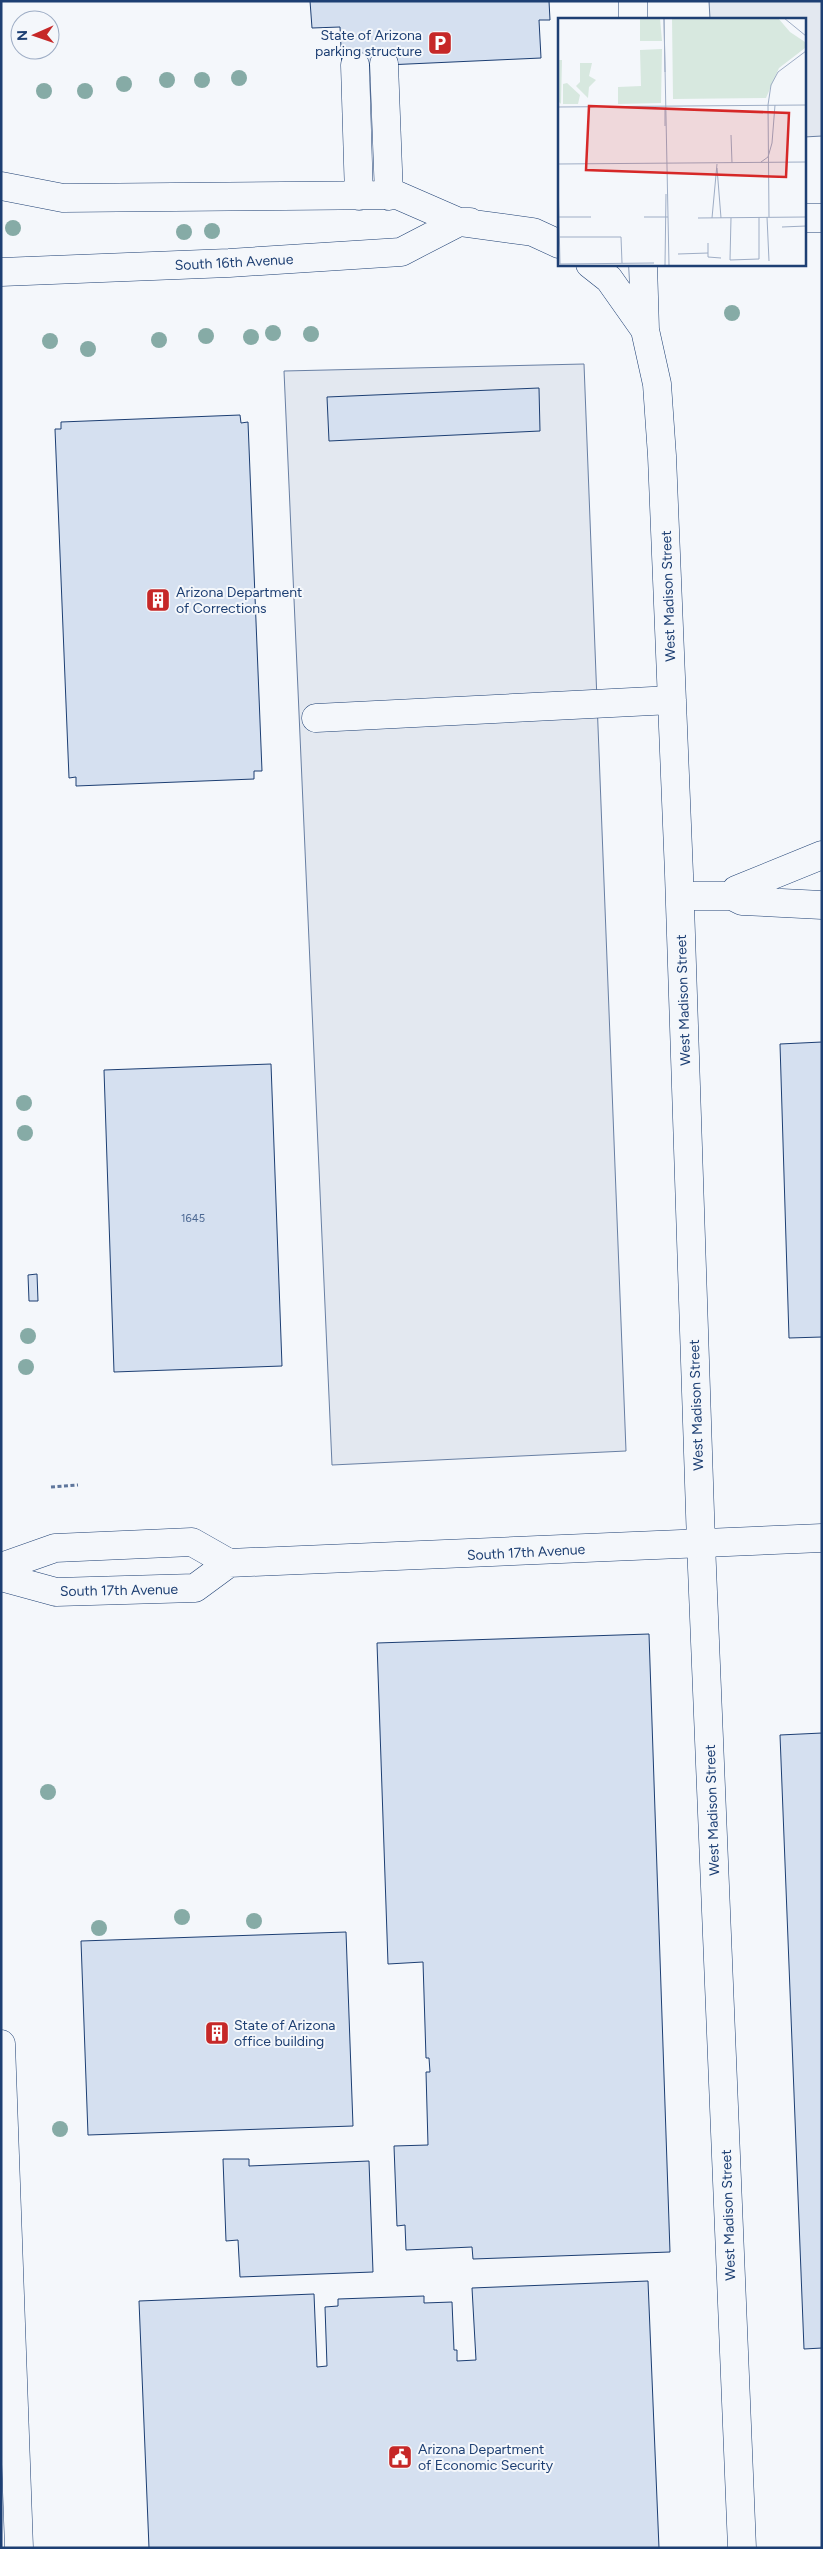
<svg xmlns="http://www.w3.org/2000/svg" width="823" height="2549" viewBox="0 0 823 2549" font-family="Figtree,sans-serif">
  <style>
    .parking { fill: #e3e8f0; stroke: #687fa3 }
    .building { fill: #d5e0f0; stroke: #1d3f73 }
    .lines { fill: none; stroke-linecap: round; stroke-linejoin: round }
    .minor-casing { stroke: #1d3f73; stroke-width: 29 }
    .major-casing { stroke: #1d3f73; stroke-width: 29 }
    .path { stroke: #5e769c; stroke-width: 3; stroke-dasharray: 4 2.5; stroke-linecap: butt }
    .minor { stroke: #f4f7fb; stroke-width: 28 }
    .major { stroke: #f4f7fb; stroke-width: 28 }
    .tree { fill: #86aba6 }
    .labels { text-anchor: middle; stroke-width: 4; stroke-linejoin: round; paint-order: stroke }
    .number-label { font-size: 11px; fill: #4b6792 }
    .poi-label { font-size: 14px; fill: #1d3f73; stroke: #f4f7fb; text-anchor: start }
    .street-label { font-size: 14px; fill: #1d3f73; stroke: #f4f7fb }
    .inset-road { fill: none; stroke: #9eadc5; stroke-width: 1 }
    .view { fill: #d62828; fill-opacity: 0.15; stroke: #d62828; stroke-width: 2.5 }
    .inset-edge { fill: none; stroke: #1d3f73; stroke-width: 2.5 }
  </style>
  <rect width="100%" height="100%" fill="#f4f7fb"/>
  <path class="parking" d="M709,1H822V136L804,137V19H710Z
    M584,364L626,1451L332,1465L284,371Z"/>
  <path class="building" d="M310,1H549L550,20H539L541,58L342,67L340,27L312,28Z
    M539,388L540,431L329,441L327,397Z
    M240,415L241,423L248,422L262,771H254V779L76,786V777L69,778L55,429H61V422Z
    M822,1042V1337L789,1338L780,1044Z
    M271,1064L282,1366L114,1372L104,1070Z
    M37,1274L38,1301H29L28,1275Z
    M649,1634L670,2252L473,2259L472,2247L406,2250L405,2225L397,2226L394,2146L428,2145L426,2072H430L429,2058H426L423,1962L388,1964L377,1643Z
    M822,1733V2348L804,2349L780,1735Z
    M346,1932L353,2126L88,2135L81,1941Z
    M223,2159H249V2166L369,2161L373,2272L240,2277L238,2240L226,2241Z
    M648,2281L659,2548H149L139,2301L314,2294L317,2367L327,2366L325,2307L338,2306V2299L424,2296V2303L452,2302L454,2350H457V2361L476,2360L472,2288Z"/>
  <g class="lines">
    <defs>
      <path id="minor" d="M633,1V19
        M384,64L389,196
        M355,65L359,196
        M1,186L63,198L397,195L459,222L533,232L559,244
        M804,218H822
        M590,264L609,279L645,330
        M643,264L645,330L657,384L662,456L679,874L701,1543L742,2548
        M1,272L229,263L401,252L459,222H470
        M316,718L672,700
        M680,896H732L742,901L822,905
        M732,896L736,890L822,855"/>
      <path id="major" d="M1,1567L55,1548L192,1542L229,1563L822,1538
        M1,1577L56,1592L195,1588L229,1563
        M1,2044L19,2548"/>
    </defs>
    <use href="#minor" class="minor-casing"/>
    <use href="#major" class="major-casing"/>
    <path class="path" d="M51,1487L78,1485"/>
    <use href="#minor" class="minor"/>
    <use href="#major" class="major"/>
  </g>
  <g class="tree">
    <circle cx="239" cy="78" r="8"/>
    <circle cx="167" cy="80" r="8"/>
    <circle cx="202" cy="80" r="8"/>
    <circle cx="124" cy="84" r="8"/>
    <circle cx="44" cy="91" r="8"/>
    <circle cx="85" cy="91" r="8"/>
    <circle cx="13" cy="228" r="8"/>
    <circle cx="212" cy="231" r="8"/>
    <circle cx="184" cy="232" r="8"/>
    <circle cx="732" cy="313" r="8"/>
    <circle cx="273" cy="333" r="8"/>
    <circle cx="311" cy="334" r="8"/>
    <circle cx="206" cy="336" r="8"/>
    <circle cx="251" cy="337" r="8"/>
    <circle cx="159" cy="340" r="8"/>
    <circle cx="50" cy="341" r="8"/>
    <circle cx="88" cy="349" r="8"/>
    <circle cx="24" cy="1103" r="8"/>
    <circle cx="25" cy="1133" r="8"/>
    <circle cx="28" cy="1336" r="8"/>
    <circle cx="26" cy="1367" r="8"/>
    <circle cx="48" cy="1792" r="8"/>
    <circle cx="182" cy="1917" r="8"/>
    <circle cx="254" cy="1921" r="8"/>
    <circle cx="99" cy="1928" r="8"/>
    <circle cx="60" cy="2129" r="8"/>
  </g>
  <defs>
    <symbol id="parking-square" viewBox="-11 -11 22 22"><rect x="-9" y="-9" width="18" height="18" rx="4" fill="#c62828" stroke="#f4f7fb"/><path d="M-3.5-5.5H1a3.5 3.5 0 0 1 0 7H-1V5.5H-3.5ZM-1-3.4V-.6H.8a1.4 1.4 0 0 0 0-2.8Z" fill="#fff"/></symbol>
    <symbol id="building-square" viewBox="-11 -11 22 22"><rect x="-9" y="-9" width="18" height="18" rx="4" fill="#c62828" stroke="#f4f7fb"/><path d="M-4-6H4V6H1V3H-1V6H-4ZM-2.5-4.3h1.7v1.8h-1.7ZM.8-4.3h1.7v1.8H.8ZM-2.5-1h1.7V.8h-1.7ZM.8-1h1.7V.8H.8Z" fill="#fff"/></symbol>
    <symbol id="civic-square" viewBox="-11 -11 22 22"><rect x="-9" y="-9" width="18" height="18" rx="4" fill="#c62828" stroke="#f4f7fb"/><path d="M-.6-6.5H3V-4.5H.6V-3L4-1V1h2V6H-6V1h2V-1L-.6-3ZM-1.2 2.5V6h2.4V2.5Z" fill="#fff"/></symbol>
  </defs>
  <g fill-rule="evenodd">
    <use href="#parking-square" x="426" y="29" width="28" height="28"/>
    <use href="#building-square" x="144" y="586" width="28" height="28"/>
    <use href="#building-square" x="203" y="2019" width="28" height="28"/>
    <use href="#civic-square" x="386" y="2443" width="28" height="28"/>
  </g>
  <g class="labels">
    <g class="number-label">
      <text x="193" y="1222">1645</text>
    </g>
    <g class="poi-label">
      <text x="422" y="40" text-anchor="end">State of Arizona<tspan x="422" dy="16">parking structure</tspan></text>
      <text x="176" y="597">Arizona Department<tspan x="176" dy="16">of Corrections</tspan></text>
      <text x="234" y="2030">State of Arizona<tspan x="234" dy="16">office building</tspan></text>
      <text x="418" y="2454">Arizona Department<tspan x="418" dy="16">of Economic Security</tspan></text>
    </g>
    <g class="street-label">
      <text transform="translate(234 262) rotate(-3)" y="5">South 16th Avenue</text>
      <text transform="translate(668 596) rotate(-92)" y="5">West Madison Street</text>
      <text transform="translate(683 1000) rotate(-92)" y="5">West Madison Street</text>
      <text transform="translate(696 1405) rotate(-92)" y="5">West Madison Street</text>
      <text transform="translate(526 1552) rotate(-3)" y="5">South 17th Avenue</text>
      <text transform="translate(119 1590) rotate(-1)" y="5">South 17th Avenue</text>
      <text transform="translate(712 1810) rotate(-92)" y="5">West Madison Street</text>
      <text transform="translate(728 2215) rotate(-92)" y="5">West Madison Street</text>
    </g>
  </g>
  <g transform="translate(558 18)">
    <rect width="248" height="248" fill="#f4f7fb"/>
    <path d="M82,0H102L104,23H82ZM114,0H220L232,14L247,24V30L221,50L208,80L115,81ZM104,31L103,85L60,86V69L83,68L82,32ZM1,42H4L3,86L1,84ZM22,45H34L31,58L38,62L31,69L30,80L18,68L22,64ZM9,65L22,77L20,86H5V66Z" fill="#d7e8df"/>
    <path class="inset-road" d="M106,0L111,247M226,0L248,18M106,1L107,54M210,87L211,199M210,87L213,67L220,54L248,33M0,89L248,87M107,90V108M173,117L174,145M203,144L210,139L214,125L217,87M0,146L248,144M159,150L163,200M0,161L2,246L96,245M1,199H33M86,199H110M209,199L211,243M140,200L248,199M154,200L159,146M173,200L172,242L201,241V199M224,209L248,208M1,219H63L64,245M150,225V239L163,240M120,236L150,235M107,247L108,176"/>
    <path class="view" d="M31,88L231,95L228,159L28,152Z"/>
    <rect width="248" height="248" class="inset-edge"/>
  </g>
  <rect width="823" height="2549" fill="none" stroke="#1d3f73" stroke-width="5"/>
  <g transform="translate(35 35) rotate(268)"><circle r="24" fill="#f4f7fb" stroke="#9eadc5"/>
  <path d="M0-4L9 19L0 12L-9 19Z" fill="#c62828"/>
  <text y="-8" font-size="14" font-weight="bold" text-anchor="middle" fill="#1d3f73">N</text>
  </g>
</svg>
